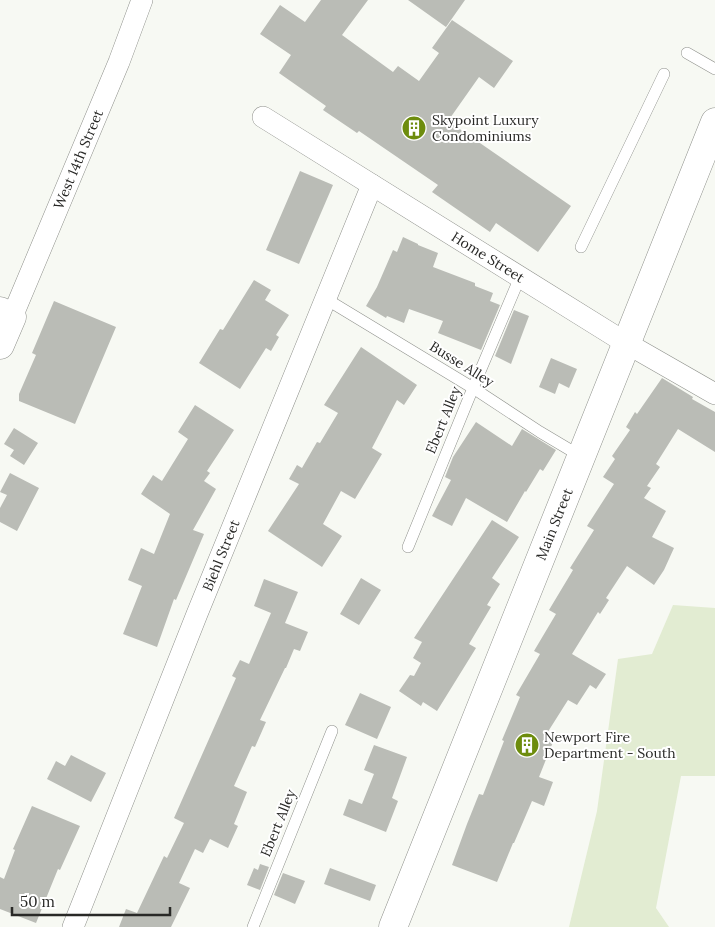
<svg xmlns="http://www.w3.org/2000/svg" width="715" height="927" viewBox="0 0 715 927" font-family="Lora,serif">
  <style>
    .green { fill: #e2ecd2 }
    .building { fill: #babcb6 }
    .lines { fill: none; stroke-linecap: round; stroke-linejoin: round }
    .service-casing { stroke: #8f918c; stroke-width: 12 }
    .minor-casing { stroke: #8f918c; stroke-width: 22 }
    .tertiary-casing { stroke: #8f918c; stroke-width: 29 }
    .service { stroke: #fff; stroke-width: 11 }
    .minor { stroke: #fff; stroke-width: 21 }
    .tertiary { stroke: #fff; stroke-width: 28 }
    .labels { text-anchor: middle; stroke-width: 4; stroke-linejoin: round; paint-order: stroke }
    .poi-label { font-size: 14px; fill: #292927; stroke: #fff; text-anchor: start }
    .street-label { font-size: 14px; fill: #292927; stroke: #fff }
  </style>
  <rect width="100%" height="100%" fill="#f7f9f3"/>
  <path class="green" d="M673,605L715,608V776H681L656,908L669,927H569L597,811L618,659L652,654Z"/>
  <path class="building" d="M321,0H368L342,35L393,72L398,66L419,81L439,53L432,48L452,20L513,61L494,88L479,77L448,121L571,206L538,252L496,223L490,232L432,192L438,185L359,131L357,133L323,110L326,106L279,73L291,55L260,34L280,5L305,22Z
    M408,0H465L446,27Z
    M300,171L333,185L299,264L266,250Z
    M403,237L418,244V245L438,253L433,267L475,283V286L493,293L490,301L500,305L481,350L438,333L443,321L409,309L404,323L387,316L386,318L366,306L377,287L393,250L397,252Z
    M254,280L271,290L265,300L289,315L276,335L279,337L271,351L266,348L240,389L199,363L220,329L223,330Z
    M54,301L116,327L75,424L19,401V394L36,355L32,353Z
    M514,310L529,316L511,364L495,356Z
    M361,347L417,385L404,405L397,400L372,448L382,454L355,499L341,491L323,524L342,536L322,567L268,531L299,484L289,479L297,465L302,468L317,442L320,443L338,413L324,405Z
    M551,358L577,369L569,388L559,383L555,394L539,387Z
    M662,378L693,397L692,399L715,412V452L678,429L656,464L660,467L647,486L651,488L644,498L666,511L652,537L674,548L664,570L654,585L627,566L606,598L609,600L600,614L598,612L572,654L606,674L596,689L590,685L577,705L568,700L544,738L553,742L539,777L553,782L544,806L532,801L514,843H513L497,882L452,865L467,824L479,794L483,795L504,741L502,740L520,697L516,695L540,654L534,651L556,614L549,610L573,570L570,568L594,530L587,526L614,484L603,477L615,459L612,456L630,430L626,427L635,412L637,414Z
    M195,405L234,430L207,471L210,473L204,481L216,489L193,530L204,534L176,600L174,599L157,647L123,634L142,586L128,580L141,548L154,554L170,514L141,494L153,475L162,481L188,439L178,432Z
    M476,422L512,446L522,429L556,450L543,471L540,469L526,492L525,491L507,522L466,498L452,526L432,516L451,480L445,477L453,457Z
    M14,428L38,443L24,465L10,456L14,450L4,444Z
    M10,473L39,488L17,531L0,522V508L7,495L0,492Z
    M492,520L519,537L492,578L500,584L487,605L491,607L469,644L476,648L437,711L423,702L421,706L399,691L410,675L414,676L421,663L413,658L422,642L414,638Z
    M361,578L381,590L359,625L340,614Z
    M264,579L298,592L285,623L308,632L300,651L294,649L286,668H285L260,720L266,722L255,747L252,746L234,786L247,792L234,824L238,826L228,848L210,839L203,853L195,849L179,883L190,888L171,927H119L126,909L137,913L164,856L167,858L184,823L174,818L236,678L232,676L240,660L249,664L271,613L254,606Z
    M360,693L391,707L377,739L345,725Z
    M374,745L407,757L392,798L398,801L386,832L343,815L349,799L362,804L374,774L364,770Z
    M71,755L106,773L91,802L47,779L56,761L65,766Z
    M32,806L80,826L60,870L58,869L36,923L0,909V877L4,879L15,850L13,849Z
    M260,864L269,867L260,890L247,885L254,868L258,870Z
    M330,868L376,885L370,901L324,884Z
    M283,873L305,881L295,904L274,895Z"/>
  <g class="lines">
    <defs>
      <path id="service" d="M687,53L715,69
        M581,247L664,74
        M326,299L473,388L540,432L582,457
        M408,547L473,388L520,277
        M253,927L332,731"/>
      <g id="minor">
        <path id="s1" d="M263,117L626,343L715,394"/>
        <path id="s2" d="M12,317L119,62L142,0"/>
        <path id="s3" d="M73,927L197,614L372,185"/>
      </g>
      <g id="tertiary">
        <path d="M0,311L12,317L0,345"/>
        <path id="s4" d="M393,927L715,122"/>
      </g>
    </defs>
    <use href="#service" class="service-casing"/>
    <use href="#minor" class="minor-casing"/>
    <use href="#tertiary" class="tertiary-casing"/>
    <use href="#service" class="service"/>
    <use href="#minor" class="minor"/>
    <use href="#tertiary" class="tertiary"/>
  </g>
  <defs>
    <symbol id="building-disc" viewBox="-11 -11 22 22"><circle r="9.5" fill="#6d8c0d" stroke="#fff"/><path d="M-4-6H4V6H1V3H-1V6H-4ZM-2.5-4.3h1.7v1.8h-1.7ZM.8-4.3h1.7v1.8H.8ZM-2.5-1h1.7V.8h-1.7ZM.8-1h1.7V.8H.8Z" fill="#fff"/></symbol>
  </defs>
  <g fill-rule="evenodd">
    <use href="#building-disc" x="400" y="114" width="28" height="28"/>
    <use href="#building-disc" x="513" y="731" width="28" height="28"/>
  </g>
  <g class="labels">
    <g class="poi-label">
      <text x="432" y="125">Skypoint Luxury<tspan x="432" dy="16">Condominiums</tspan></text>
      <text x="544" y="742">Newport Fire<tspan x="544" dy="16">Department - South</tspan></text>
    </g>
    <g class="street-label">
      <text dy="5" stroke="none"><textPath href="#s2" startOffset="171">West 14th Street</textPath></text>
      <text dy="5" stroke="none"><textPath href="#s1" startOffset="265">Home Street</textPath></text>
      <text transform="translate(462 364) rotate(32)" y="5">Busse Alley</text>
      <text transform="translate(443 420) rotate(-68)" y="5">Ebert Alley</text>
      <text dy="5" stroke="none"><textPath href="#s4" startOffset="434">Main Street</textPath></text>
      <text dy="5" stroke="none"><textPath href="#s3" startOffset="400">Biehl Street</textPath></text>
      <text transform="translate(278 823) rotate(-68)" y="5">Ebert Alley</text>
    </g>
  </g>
  <path d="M12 907v8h158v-8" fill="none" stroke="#292927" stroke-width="2.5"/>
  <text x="20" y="907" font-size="15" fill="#292927" stroke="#ffffff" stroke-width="4" paint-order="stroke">50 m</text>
</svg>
